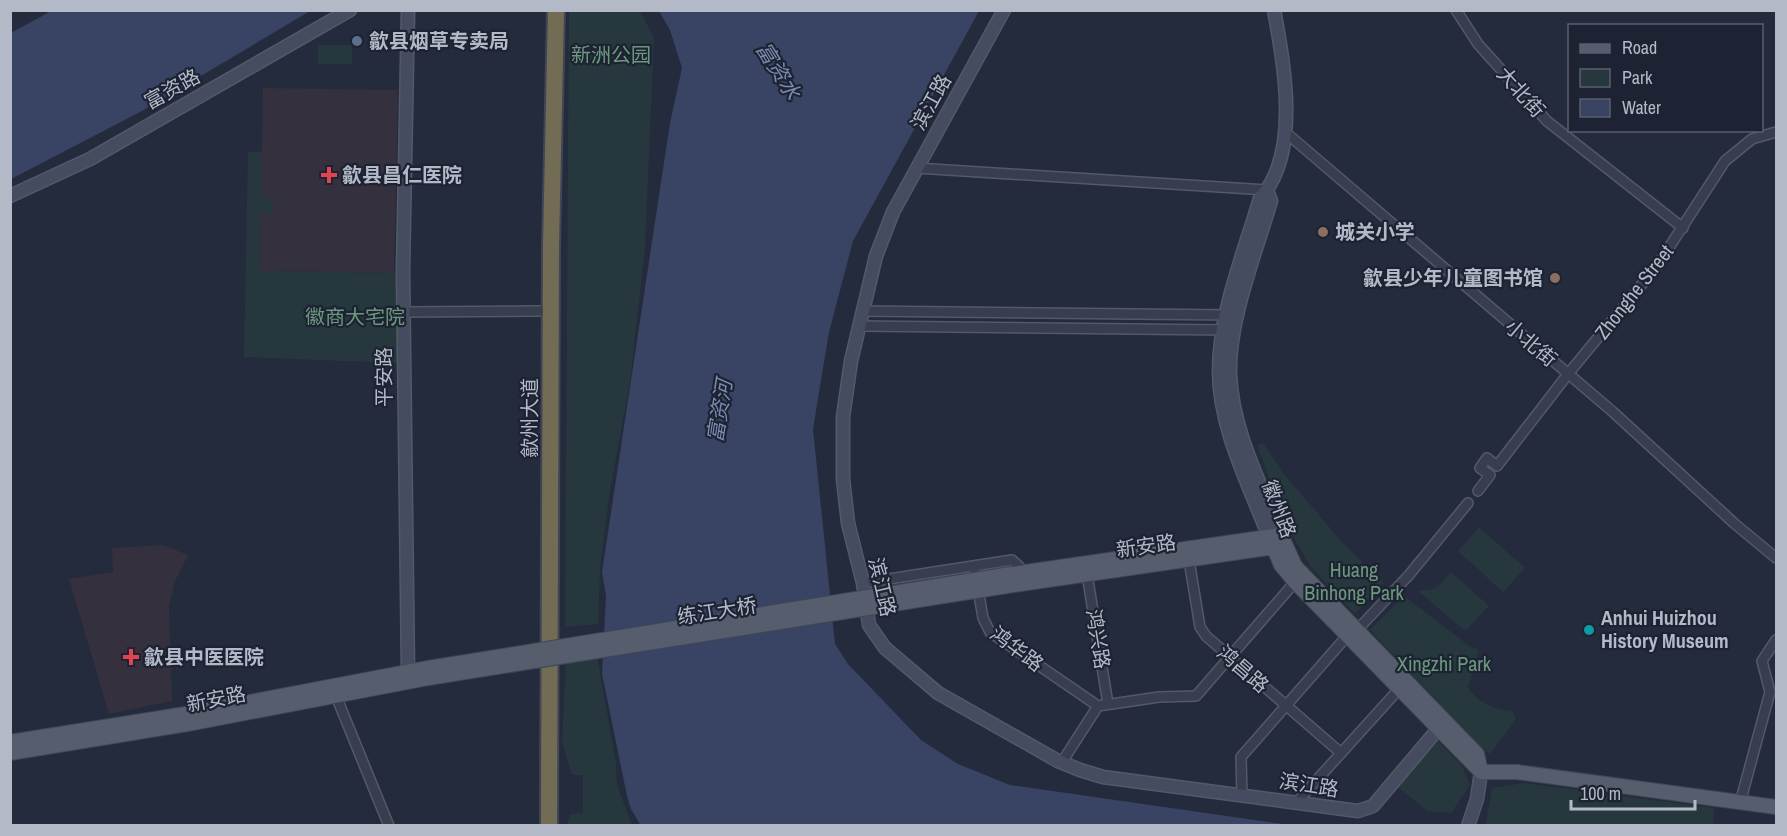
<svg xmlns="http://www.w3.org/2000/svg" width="1787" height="836" viewBox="0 0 1787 836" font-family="'Archivo Narrow','Noto Sans SC',sans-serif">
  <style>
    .medical { fill: #34303e }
    .green { fill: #26383e }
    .water { fill: #394464 }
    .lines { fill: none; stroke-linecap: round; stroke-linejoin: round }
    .street-casing { stroke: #535968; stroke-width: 12 }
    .secondary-casing { stroke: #535968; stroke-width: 15 }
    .primary-casing { stroke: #414756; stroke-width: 16 }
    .highway-casing { stroke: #404655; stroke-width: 20 }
    .street { stroke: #383e4d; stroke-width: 9 }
    .secondary { stroke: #464c60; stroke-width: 12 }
    .primary { stroke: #565d6d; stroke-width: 14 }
    .highway { stroke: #736c55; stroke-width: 16 }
    .primary-bridge-casing { stroke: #414756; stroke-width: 16; stroke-linecap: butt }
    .primary-bridge { stroke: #565d6d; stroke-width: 14 }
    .service-dot { fill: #5c6f8a; stroke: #1d2332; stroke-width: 2 }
    .health-dot { fill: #e0444e; stroke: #1d2332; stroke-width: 2 }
    .education-dot { fill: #8d6e63; stroke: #1d2332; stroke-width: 2 }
    .culture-dot { fill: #0f9aa8; stroke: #1d2332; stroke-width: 2 }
    .labels { text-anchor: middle; stroke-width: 4.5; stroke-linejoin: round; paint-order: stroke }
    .poi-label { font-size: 20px; font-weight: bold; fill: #b4b9c8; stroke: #1d2332; text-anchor: start }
    .park-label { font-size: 20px; fill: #6c997d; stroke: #1d2332 }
    .street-label { font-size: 20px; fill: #b4b9c8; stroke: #1d2332 }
    .water-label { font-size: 21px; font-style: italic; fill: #7c8bb0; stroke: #1d2332 }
  </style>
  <rect width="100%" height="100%" fill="#242b3d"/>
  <path class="medical" d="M263,88L398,90L394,273L259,271L260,213H273V199L261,198Z
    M163,545L188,555L175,581L169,606L172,701L109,714L69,579L113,572L112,548Z"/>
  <path class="green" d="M569,11H640L654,38L645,247L630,382L610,490L600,568L598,624L565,627Z
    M318,45H352V64H318Z
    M248,152H262L261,198L273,199V214H260L259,271L399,273V358L397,363L244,357Z
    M1263,443L1284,474L1342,542L1383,583L1355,614L1311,567L1289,530L1257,446Z
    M1479,527L1525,568L1503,592L1458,551Z
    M1451,572L1489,606L1467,629H1463L1418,591C1438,589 1436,589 1451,572Z
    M1404,596L1468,645L1479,650L1468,687C1477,703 1496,710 1513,711L1516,719L1490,754L1484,750L1370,630Z
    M597,656L616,763L617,785L632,825H567L570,814L583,813V775H572L562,743L566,664Z
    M1438,741L1462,766L1470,785L1451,813L1428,811L1396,786Z
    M1524,783L1714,808L1713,825H1486L1492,788Z"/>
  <path class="water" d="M53,10H310V11L142,111L11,179V33Z
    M659,11H979L853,241L829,332L813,429L835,644L848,664L921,740L958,764L1010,785L1290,825L641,826L631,809L627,796L602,674L606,596L602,572L670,123L682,68L670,30Z"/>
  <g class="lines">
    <defs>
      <path id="street" d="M1456,10L1478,44L1547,121L1683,228
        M1284,131L1613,412L1735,524L1776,558
        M916,168L1267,190
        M862,311L1230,315
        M403,312L540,311
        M859,326L1228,330
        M1478,491L1490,475L1480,468L1487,458L1497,466L1568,374L1657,266L1725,161L1752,139L1776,132
        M1189,560L1200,627L1206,636L1341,753
        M974,566L983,618L990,632L1098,706
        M1087,574L1108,704
        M863,583L1012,560L1025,572
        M1357,630L1409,575L1468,503
        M336,696L389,826
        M1098,706L1159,697L1196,696L1295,582
        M1062,762L1098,706
        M1242,795L1241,757L1347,636
        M1296,803L1399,689
        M1740,803L1770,692L1762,661L1776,640"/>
      <path id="secondary" d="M1004,10L893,212L876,256L851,361L843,417V479L848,523L863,583L869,625L885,648L938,693L1058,761L1080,770L1103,777L1358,811L1373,806L1438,729
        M1267,190L1271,201C1256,252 1228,322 1230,374C1232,430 1261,484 1281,535
        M10,196L90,159L350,10
        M1269,537C1249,485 1219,428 1219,371C1219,313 1244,253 1260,198C1301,154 1284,64 1274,10
        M408,672L403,270L408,10
        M1468,826L1477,799L1481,772"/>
      <path id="primary" d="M1269,537L1281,565L1295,582L1481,772H1517L1776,807
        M1011,574L1281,535L1295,566L1477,754L1481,772
        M1013,585L1281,546
        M10,742L192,713L428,668
        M10,753L193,723L428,678"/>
      <path id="highway" d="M549,826L551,246L556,10"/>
    </defs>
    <use href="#street" class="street-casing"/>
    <use href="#secondary" class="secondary-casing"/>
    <use href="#primary" class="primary-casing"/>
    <use href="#highway" class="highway-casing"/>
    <use href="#street" class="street"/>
    <use href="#secondary" class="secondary"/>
    <use href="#primary" class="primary"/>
    <use href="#highway" class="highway"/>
    <defs>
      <path id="primary-bridge" d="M428,668L1011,574
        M428,678L1013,585"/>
    </defs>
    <use href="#primary-bridge" class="primary-bridge-casing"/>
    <use href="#primary-bridge" class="primary-bridge"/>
  </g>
  <circle class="service-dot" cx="357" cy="41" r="6"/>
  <g class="health-dot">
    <path d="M326 166h6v6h6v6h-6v6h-6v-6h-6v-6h6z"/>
    <path d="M128 648h6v6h6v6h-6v6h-6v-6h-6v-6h6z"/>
  </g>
  <g class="education-dot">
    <circle cx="1323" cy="232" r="6"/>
    <circle cx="1555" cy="278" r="6"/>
  </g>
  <circle class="culture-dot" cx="1589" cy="630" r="6"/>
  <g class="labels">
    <g class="poi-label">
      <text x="369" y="48">歙县烟草专卖局</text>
      <text x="342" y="182">歙县昌仁医院</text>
      <text x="1335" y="239">城关小学</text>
      <text x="1543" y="285" text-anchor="end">歙县少年儿童图书馆</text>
      <text x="1601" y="625">Anhui Huizhou<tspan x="1601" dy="23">History Museum</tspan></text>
      <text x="144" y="664">歙县中医医院</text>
    </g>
    <g class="park-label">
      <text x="611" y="62">新洲公园</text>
      <text x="355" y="324">徽商大宅院</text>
      <text x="1354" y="577">Huang<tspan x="1354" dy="23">Binhong Park</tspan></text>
      <text x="1444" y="671">Xingzhi Park</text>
    </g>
    <g class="street-label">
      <text transform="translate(172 89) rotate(-29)" y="7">富资路</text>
      <text transform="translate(1521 92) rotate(48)" y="7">大北街</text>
      <text transform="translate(931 102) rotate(-61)" y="7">滨江路</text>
      <text transform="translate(1634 292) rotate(-52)" y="7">Zhonghe Street</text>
      <text transform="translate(1531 343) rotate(40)" y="7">小北街</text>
      <text transform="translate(384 377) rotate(-90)" y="7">平安路</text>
      <text transform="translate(530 418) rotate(-90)" y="7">歙州大道</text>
      <text transform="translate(1279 509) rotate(69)" y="7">徽州路</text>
      <text transform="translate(1146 546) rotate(-8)" y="7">新安路</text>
      <text transform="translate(882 587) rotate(77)" y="7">滨江路</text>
      <text transform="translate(717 611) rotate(-9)" y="7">练江大桥</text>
      <text transform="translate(1098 639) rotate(81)" y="7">鸿兴路</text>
      <text transform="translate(1017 649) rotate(37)" y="7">鸿华路</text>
      <text transform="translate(1243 669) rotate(41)" y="7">鸿昌路</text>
      <text transform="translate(216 699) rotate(-11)" y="7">新安路</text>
      <text transform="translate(1309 785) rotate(9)" y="7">滨江路</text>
    </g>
    <g class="water-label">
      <text transform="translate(778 71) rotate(58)" y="7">富资水</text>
      <text transform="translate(720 411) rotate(-81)" y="7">富资河</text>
    </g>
  </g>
  <rect width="1787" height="836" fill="none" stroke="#b4b9c8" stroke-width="24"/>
  <rect x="1568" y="24" width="195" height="108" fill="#1d2332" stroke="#595f6e" stroke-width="1.5"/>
  <rect x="1580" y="44" width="30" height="9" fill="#565d6d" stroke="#595f6e" stroke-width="1.5"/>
  <text x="1622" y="54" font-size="18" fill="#b4b9c8">Road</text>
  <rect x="1580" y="69" width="30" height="18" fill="#26383e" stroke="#595f6e" stroke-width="1.5"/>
  <text x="1622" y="84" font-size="18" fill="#b4b9c8">Park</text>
  <rect x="1580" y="99" width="30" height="18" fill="#394464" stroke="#595f6e" stroke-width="1.5"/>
  <text x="1622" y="114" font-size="18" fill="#b4b9c8">Water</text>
  <path d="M1571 800v9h124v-9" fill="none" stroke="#b4b9c8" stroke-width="3"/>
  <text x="1580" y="800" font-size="18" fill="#b4b9c8" stroke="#1d2332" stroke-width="4.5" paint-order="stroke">100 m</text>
</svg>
